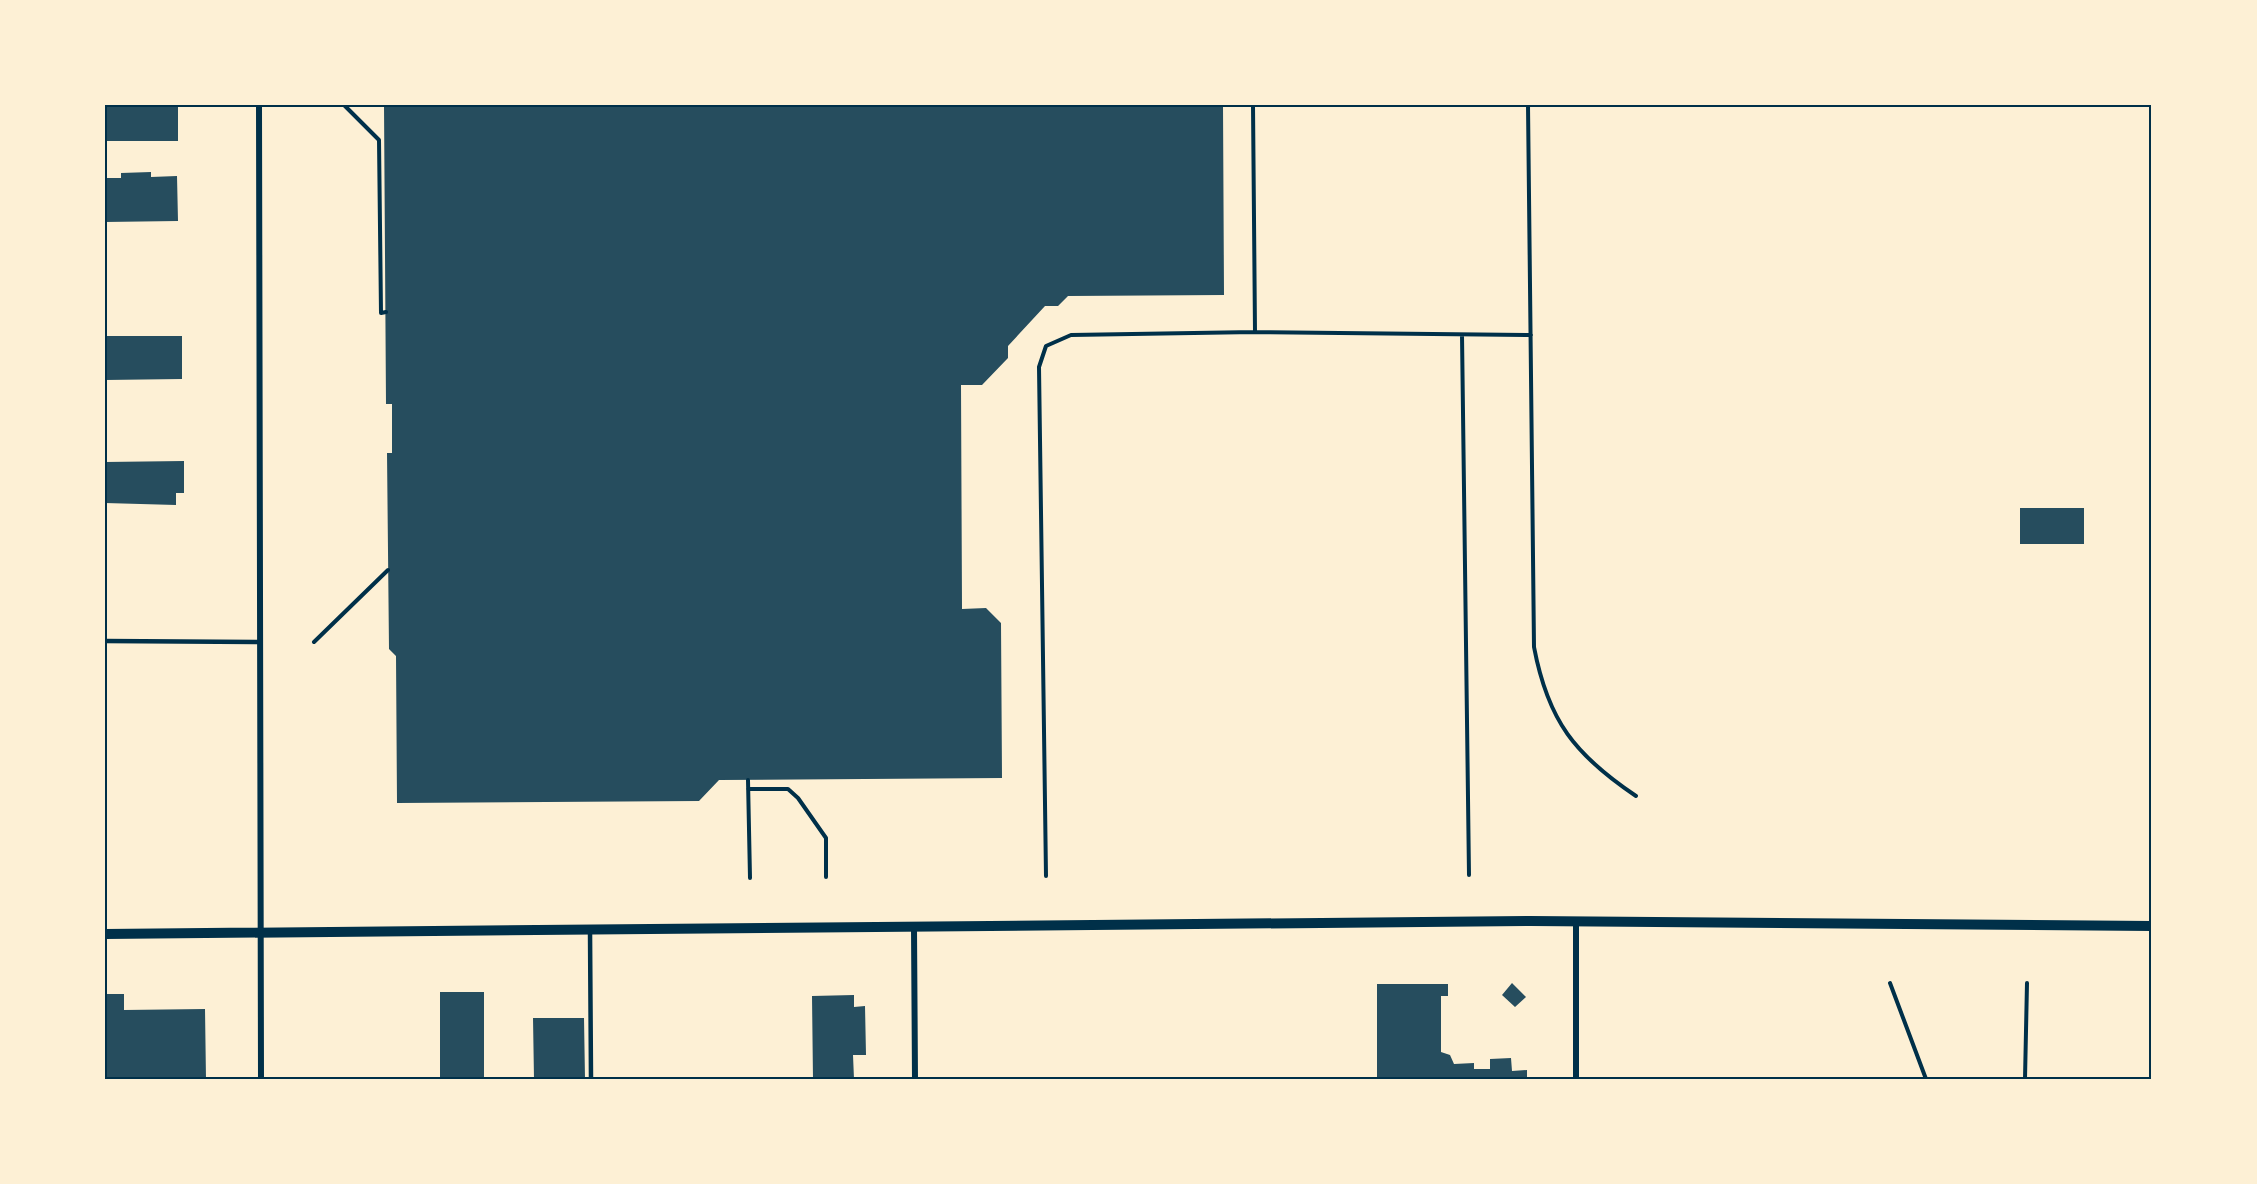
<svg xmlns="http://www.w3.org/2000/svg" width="2257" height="1184" viewBox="0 0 2257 1184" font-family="'Work Sans',sans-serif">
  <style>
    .building { fill: #264d5e }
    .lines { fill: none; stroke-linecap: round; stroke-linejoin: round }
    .path { stroke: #003049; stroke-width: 4 }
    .service { stroke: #003049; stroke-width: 4.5 }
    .minor { stroke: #003049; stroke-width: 6 }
    .tertiary { stroke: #003049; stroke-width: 10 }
    .neatline { fill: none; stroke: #003049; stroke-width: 2 }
  </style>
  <rect width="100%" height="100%" fill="#fdf0d5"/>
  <path class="building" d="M105,105H178V141H105Z
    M384,105H1223L1224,295L1068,296L1058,306H1045L1008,346V358L982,385H961L962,609L986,608L1001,623L1002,778L719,780L699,801L397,803L396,656L389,649L387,453H392V404H386Z
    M151,172V177L177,176L178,221L105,222V178H121V173Z
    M105,336H182V379L105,380Z
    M184,461V493H176V505L105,503V462Z
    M2020,508H2084V544H2020Z
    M1512,983L1526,997L1515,1007L1502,995Z
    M1377,984H1448V996H1441V1052L1450,1055L1454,1064L1474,1063V1069H1490V1059L1511,1058L1512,1071L1527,1070V1079H1377Z
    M440,992H484V1079H440Z
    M105,994H124V1010L205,1009L206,1079H105Z
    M854,995V1007L865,1006L866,1055H853L854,1079H813L812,996Z
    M533,1018H584L585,1079H534Z"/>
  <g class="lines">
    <path class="path" d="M344,105L379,140L381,313L386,312
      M1253,105L1255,332
      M1528,105L1534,647C1548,721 1575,755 1636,796
      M1462,335L1469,875
      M314,642L388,570
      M748,780L750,878
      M748,789H788L798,798L826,838V877
      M1046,876L1039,367L1046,346L1071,335L1255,332L1531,335
      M1890,983L1926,1079
      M2025,1079L2027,983"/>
    <path class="service" d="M105,641L259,642
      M590,930L591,1079"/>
    <path class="minor" d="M259,105L261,1079
      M1576,921V1079
      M914,928L915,1079"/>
    <path class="tertiary" d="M105,934L1531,921L2152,926"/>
  </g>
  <rect width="2257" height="1184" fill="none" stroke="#fdf0d5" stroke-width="213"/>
  <rect x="106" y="106" width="2044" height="972" class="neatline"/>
</svg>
